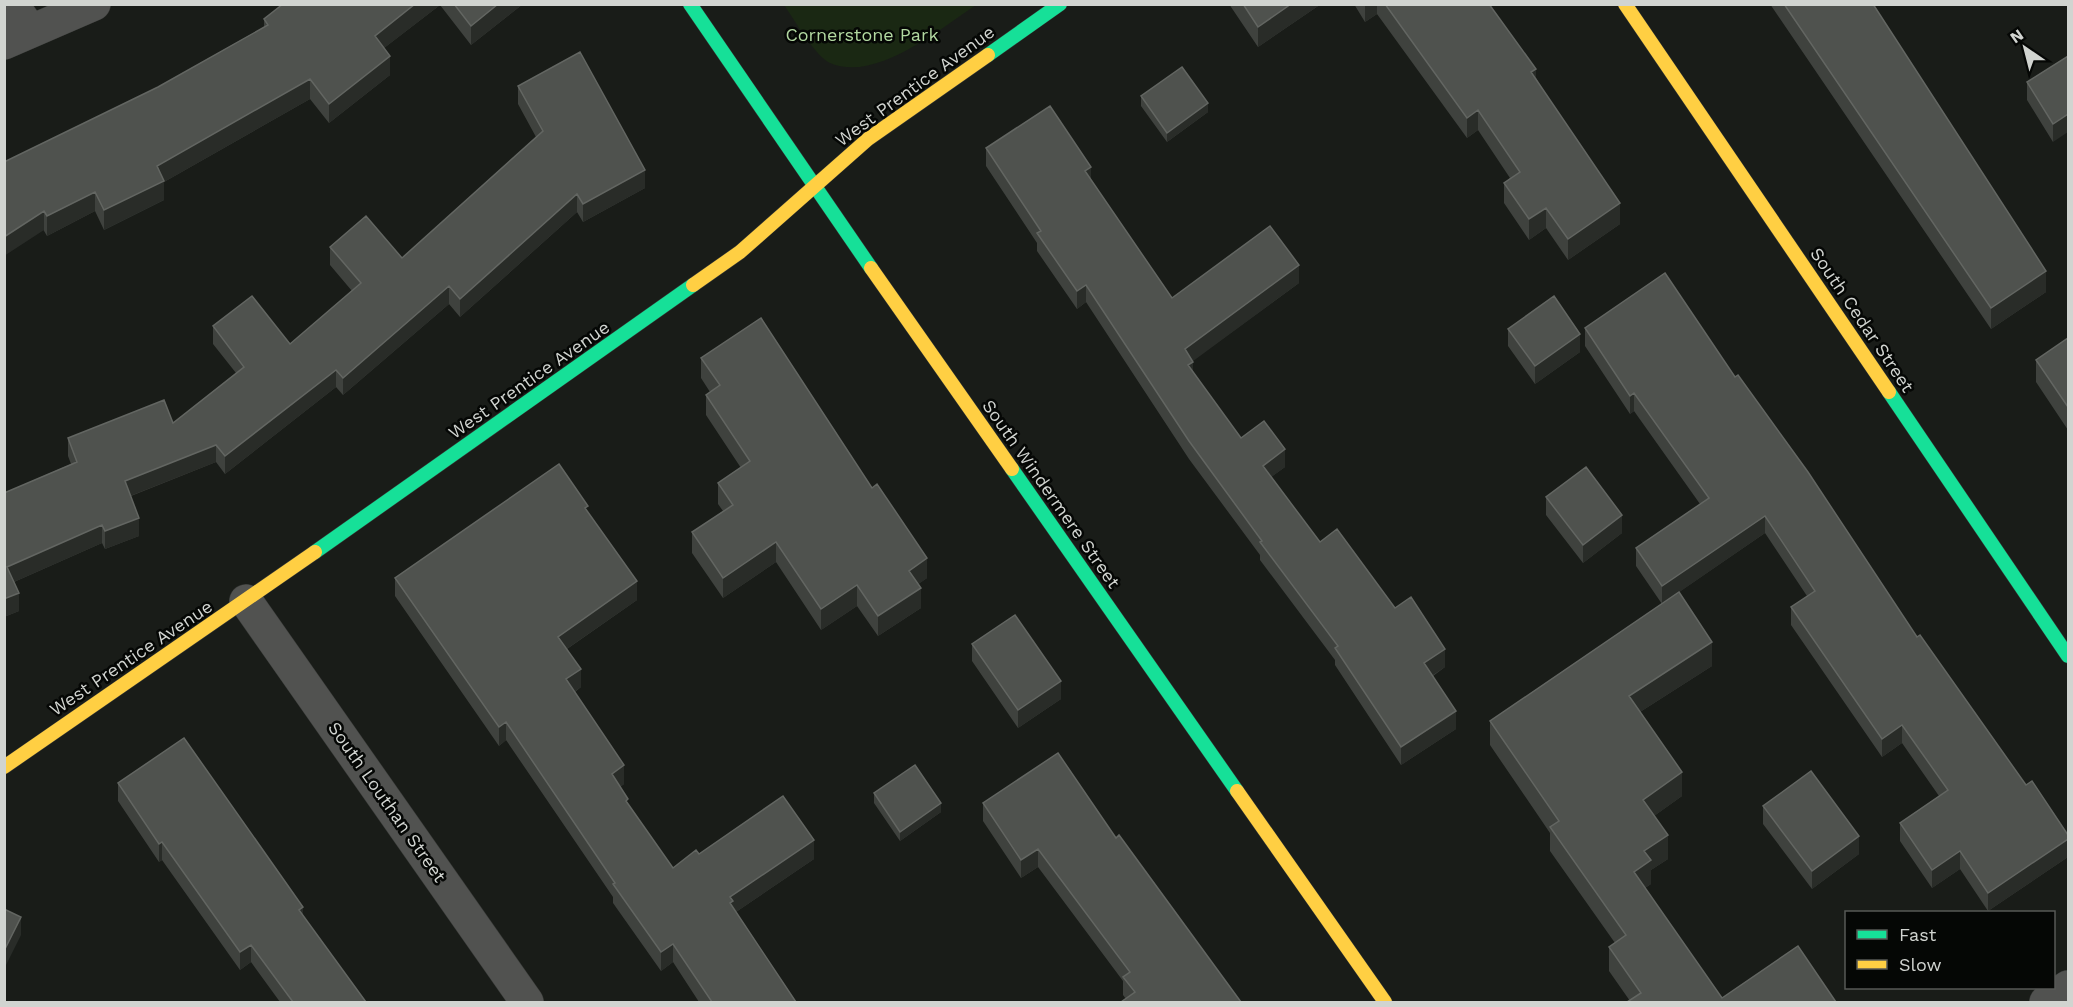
<svg xmlns="http://www.w3.org/2000/svg" width="2073" height="1007" viewBox="0 0 2073 1007" font-family="'Work Sans',sans-serif">
  <style>
    .park { fill: #1a2813 }
    .lines { fill: none; stroke-linecap: round; stroke-linejoin: round }
    .street-casing { stroke: #353734; stroke-width: 34 }
    .fast-casing { stroke: #353734; stroke-width: 15 }
    .slow-casing { stroke: #353734; stroke-width: 15 }
    .street { stroke: #515250; stroke-width: 33 }
    .fast { stroke: #16e098; stroke-width: 14 }
    .slow { stroke: #ffcf43; stroke-width: 14 }
    .wall { fill: #3f423e }
    .shaded-wall { fill: #292c28 }
    .building { fill: #4f524e; stroke: #636662; stroke-width: 1.5 }
    .labels { text-anchor: middle; stroke-width: 5; stroke-linejoin: round; paint-order: stroke }
    .park-label { font-size: 18px; fill: #b2d8a1; stroke: #050705 }
    .street-label { font-size: 18px; fill: #d1d4d0; stroke: #050705 }
  </style>
  <rect width="100%" height="100%" fill="#191c18"/>
  <path class="park" d="M784,5H976C940,29 875,83 830,63C814,55 794,19 784,5Z"/>
  <g class="lines">
    <defs>
      <path id="street" d="M12,4L30,30
        M4,43L94,4
        M246,601L527,1002
        M2046,1002L2068,987"/>
      <path id="fast" d="M690,4L871,268
        M988,55L1060,4
        M1889,392L2068,656
        M1012,469L1237,791
        M315,552L693,285"/>
      <path id="slow" d="M1625,4L1889,392
        M871,268L1012,469
        M693,285L740,252L868,139L988,55
        M4,767L315,552
        M1237,791L1385,1002"/>
    </defs>
    <use href="#street" class="street-casing"/>
    <use href="#fast" class="fast-casing"/>
    <use href="#slow" class="slow-casing"/>
    <use href="#street" class="street"/>
    <use href="#fast" class="fast"/>
    <use href="#slow" class="slow"/>
  </g>
  <path class="wall" d="M302,4H523L471,45L440,5L384,48L390,75L329,123L310,99L164,182V200L104,230L95,211L47,236L4,162L158,87L264,27V19Z
    M1229,4H1321L1258,47Z
    M1354,4H1489L1536,78L1620,224L1568,260L1546,228L1529,240L1504,203V183L1510,178L1478,130L1467,138L1377,14L1365,22Z
    M1770,4H1873L2046,292L1991,329Z
    M2068,56L2053,142L2027,100V82Z
    M518,86L645,188L583,222L577,212L460,317L449,304L343,395L336,387L225,474L216,462L131,496L139,536L105,549L102,543L14,582L19,611L4,617V493L71,464L68,456V438L173,423L236,373L213,344V326L290,344L352,291L330,265V247L402,258L536,137L518,104Z
    M1141,96L1208,112L1167,142L1141,106Z
    M986,148L1091,180L1172,298L1299,283L1192,361L1193,372L1241,438L1285,467L1271,477L1320,542L1395,608L1445,667L1433,676L1456,729L1401,765L1335,665V660L1260,560V555L1189,459L1086,302L1077,309L1037,251V243L986,166Z
    M1585,328L1735,377L1917,637L2026,785L2068,835V857L1988,911L1960,869L1932,888L1900,841V823L1939,796L1902,743L1882,757L1791,625V607L1807,596L1765,533L1679,592L1712,666L1640,712L1682,796L1654,816L1668,859L1651,870V884L1645,888L1722,998L1836,1002L1630,1001L1609,971V947L1615,943L1550,851V833L1490,745V721L1662,604L1636,566V548L1700,504L1634,411L1630,414L1585,346Z
    M1508,329L1580,352L1535,384L1508,346Z
    M2068,338V430L2036,382V360Z
    M701,358L927,578L918,584L921,608L878,636L857,606L821,630L776,562L723,598L692,553V532L723,511L718,504V483L741,468L706,415V395L710,392L701,378Z
    M1546,497L1622,533L1583,563L1546,515Z
    M588,512L637,600L567,649L581,687L575,692L624,784L620,787L628,804L673,868L699,854L814,859L736,912L796,1002H699L673,962L661,971L613,903V897L506,740L499,746L395,596V578Z
    M972,644L1061,699L1018,728L972,661Z
    M118,783L303,916L366,1002H280L251,962L240,970L162,860L159,862L118,801Z
    M874,793L941,812L900,841L874,803Z
    M983,803L1116,838L1241,1002L1126,999L1123,995V981L1038,867L1021,878L983,821Z
    M1763,806L1859,854L1812,889L1763,824Z"/>
  <path class="shaded-wall" d="M415,4L440,5L375,55V36Z
    M498,4H523L471,45V26Z
    M1291,4H1321L1258,47V27Z
    M1365,4H1377V14L1365,22Z
    M390,56V75L329,123V104Z
    M1536,69V89L1531,72Z
    M310,79V99L164,182V200L104,230V210L157,166Z
    M1208,103V112L1167,142V133Z
    M1478,110V130L1467,138V118Z
    M2068,114V132L2053,142V124Z
    M1091,167V185L1085,171Z
    M645,170V188L583,222V204Z
    M95,192V211L47,236V216Z
    M577,194V212L460,317V299Z
    M1620,203V224L1568,260V239Z
    M1546,208V228L1529,240V219Z
    M44,211V230L4,256V237Z
    M1299,265V283L1185,367V349Z
    M2046,271V292L1991,329V308Z
    M1086,285V302L1077,309V291Z
    M449,286V304L343,395V378Z
    M1580,334V352L1535,384V366Z
    M1193,362V380L1188,365Z
    M336,370V387L225,474V456Z
    M1634,393V411L1630,414V396Z
    M216,445V462L125,498V481Z
    M1285,449V467L1263,483V466Z
    M1622,515V533L1583,563V545Z
    M1765,516V533L1662,604V586Z
    M139,518V536L105,549V531Z
    M102,525V543L7,585V567Z
    M776,542V562L723,598V578Z
    M927,558V578L909,591V571Z
    M637,581V600L558,655V637Z
    M857,585V606L821,630V609Z
    M921,588V608L878,636V616Z
    M19,593V611L4,617V599Z
    M1712,642V666L1629,719V696Z
    M1445,649V667L1424,681V663Z
    M581,669V687L566,698V679Z
    M1061,681V699L1018,728V710Z
    M1456,711V729L1401,765V747Z
    M506,722V740L499,746V727Z
    M1902,725V743L1882,757V739Z
    M624,765V784L612,793V774Z
    M1682,772V796L1643,824V800Z
    M941,803V812L900,841V832Z
    M1668,835V859L1651,870V884L1634,895V872L1644,851Z
    M1859,836V854L1812,889V871Z
    M2068,839V857L1988,911V893Z
    M814,840V859L733,914V920L730,897Z
    M162,842V860L159,862V844Z
    M1038,849V867L1021,878V860Z
    M1960,851V869L1932,888V870Z
    M303,907V925L299,910Z
    M21,917V935L4,969V951Z
    M673,944V962L661,971V952Z
    M251,945V962L240,970V952Z"/>
  <path class="building" d="M283,4H300L301,5L302,4H415L375,36L390,56L329,104L310,79L157,166L164,181L104,210L95,192L47,216L44,211L4,237V162L158,87L268,25L264,19Z
    M454,4H498L471,26Z
    M1243,4H1291L1258,27Z
    M1385,4H1489L1536,69L1531,72L1620,203L1568,239L1546,208L1529,219L1504,183L1520,172L1478,110L1467,118Z
    M1784,4H1873L2046,271L1991,308Z
    M580,52L645,170L583,204L577,194L460,299L449,286L343,378L336,370L225,456L216,445L125,481L139,518L105,531L102,525L7,567L19,593L4,599V493L77,462L68,438L164,400L173,423L244,367L213,326L252,296L290,344L361,283L330,247L366,216L402,258L543,131L518,86Z
    M2068,56V114L2053,124L2027,82Z
    M1182,67L1208,103L1167,133L1141,96Z
    M1050,106L1091,167L1085,171L1172,298L1270,226L1299,265L1185,349L1193,362L1188,365L1241,438L1264,421L1285,449L1263,466L1320,542L1337,529L1395,608L1411,597L1445,649L1424,663L1456,711L1401,747L1335,648L1338,646L1260,542L1262,541L1189,441L1086,285L1077,291L1037,233L1041,231L986,148Z
    M1665,273L1735,377L1738,375L1808,472L1917,637L1920,635L2026,785L2032,781L2068,835V839L1988,893L1960,851L1932,870L1900,823L1948,790L1902,725L1882,739L1791,607L1815,591L1765,516L1662,586L1636,548L1709,498L1634,393L1630,396L1585,328Z
    M1554,296L1580,334L1535,366L1508,329Z
    M761,318L872,488L877,484L927,558L909,571L921,588L878,616L857,585L821,609L776,542L723,578L692,532L733,505L718,483L750,461L706,395L720,385L701,358Z
    M2068,338V407L2036,360Z
    M559,464L588,506L585,508L637,581L558,637L581,669L566,679L624,765L612,774L628,799L626,801L673,868L696,850L699,854L783,796L814,840L730,897L733,901L730,903L796,1002H712L673,944L661,952L613,884L615,883L506,722L499,727L395,578Z
    M1586,467L1622,515L1583,545L1546,497Z
    M1679,592L1712,642L1629,696L1682,772L1643,800L1668,835L1644,851L1651,860L1634,872L1722,998L1798,946L1836,1002H1627L1641,993L1609,947L1626,935L1550,827L1559,821L1490,721Z
    M1015,615L1061,681L1018,710L972,644Z
    M184,738L303,907L299,910L366,1002H293L251,945L240,952L162,842L159,844L118,783Z
    M1058,753L1116,838L1119,835L1241,1002H1121L1135,992L1123,977L1130,972L1038,849L1021,860L983,803Z
    M915,765L941,803L900,832L874,793Z
    M1811,771L1859,836L1812,871L1763,806Z
    M4,909L21,917L4,951Z"/>
  <g class="labels">
    <g class="park-label">
      <text x="862" y="41">Cornerstone Park</text>
    </g>
    <g class="street-label">
      <text transform="translate(915 86) rotate(-36)" y="6">West Prentice Avenue</text>
      <text transform="translate(1862 320) rotate(56)" y="6">South Cedar Street</text>
      <text transform="translate(529 380) rotate(-35)" y="6">West Prentice Avenue</text>
      <text transform="translate(1051 494) rotate(55)" y="6">South Windermere Street</text>
      <text transform="translate(131 658) rotate(-34)" y="6">West Prentice Avenue</text>
      <text transform="translate(387 802) rotate(55)" y="6">South Louthan Street</text>
    </g>
  </g>
  <rect width="2073" height="1007" fill="none" stroke="#d1d4d0" stroke-width="12"/>
  <rect x="1845" y="911" width="210" height="78" fill="#050705" stroke="#575956" stroke-width="1.5"/>
  <rect x="1857" y="930" width="30" height="9" fill="#16e098" stroke="#575956" stroke-width="1.5"/>
  <text x="1899" y="941" font-size="18" fill="#d1d4d0">Fast</text>
  <rect x="1857" y="960" width="30" height="9" fill="#ffcf43" stroke="#575956" stroke-width="1.5"/>
  <text x="1899" y="971" font-size="18" fill="#d1d4d0">Slow</text>
  <g transform="translate(2025 48) rotate(325)" stroke="#050705" stroke-width="4.5" paint-order="stroke">
  <path d="M0-4.5L10 22L0 15L-10 22Z" fill="#d1d4d0"/>
  <text y="-9" font-size="16" font-weight="bold" text-anchor="middle" fill="#d1d4d0">N</text>
  </g>
</svg>
